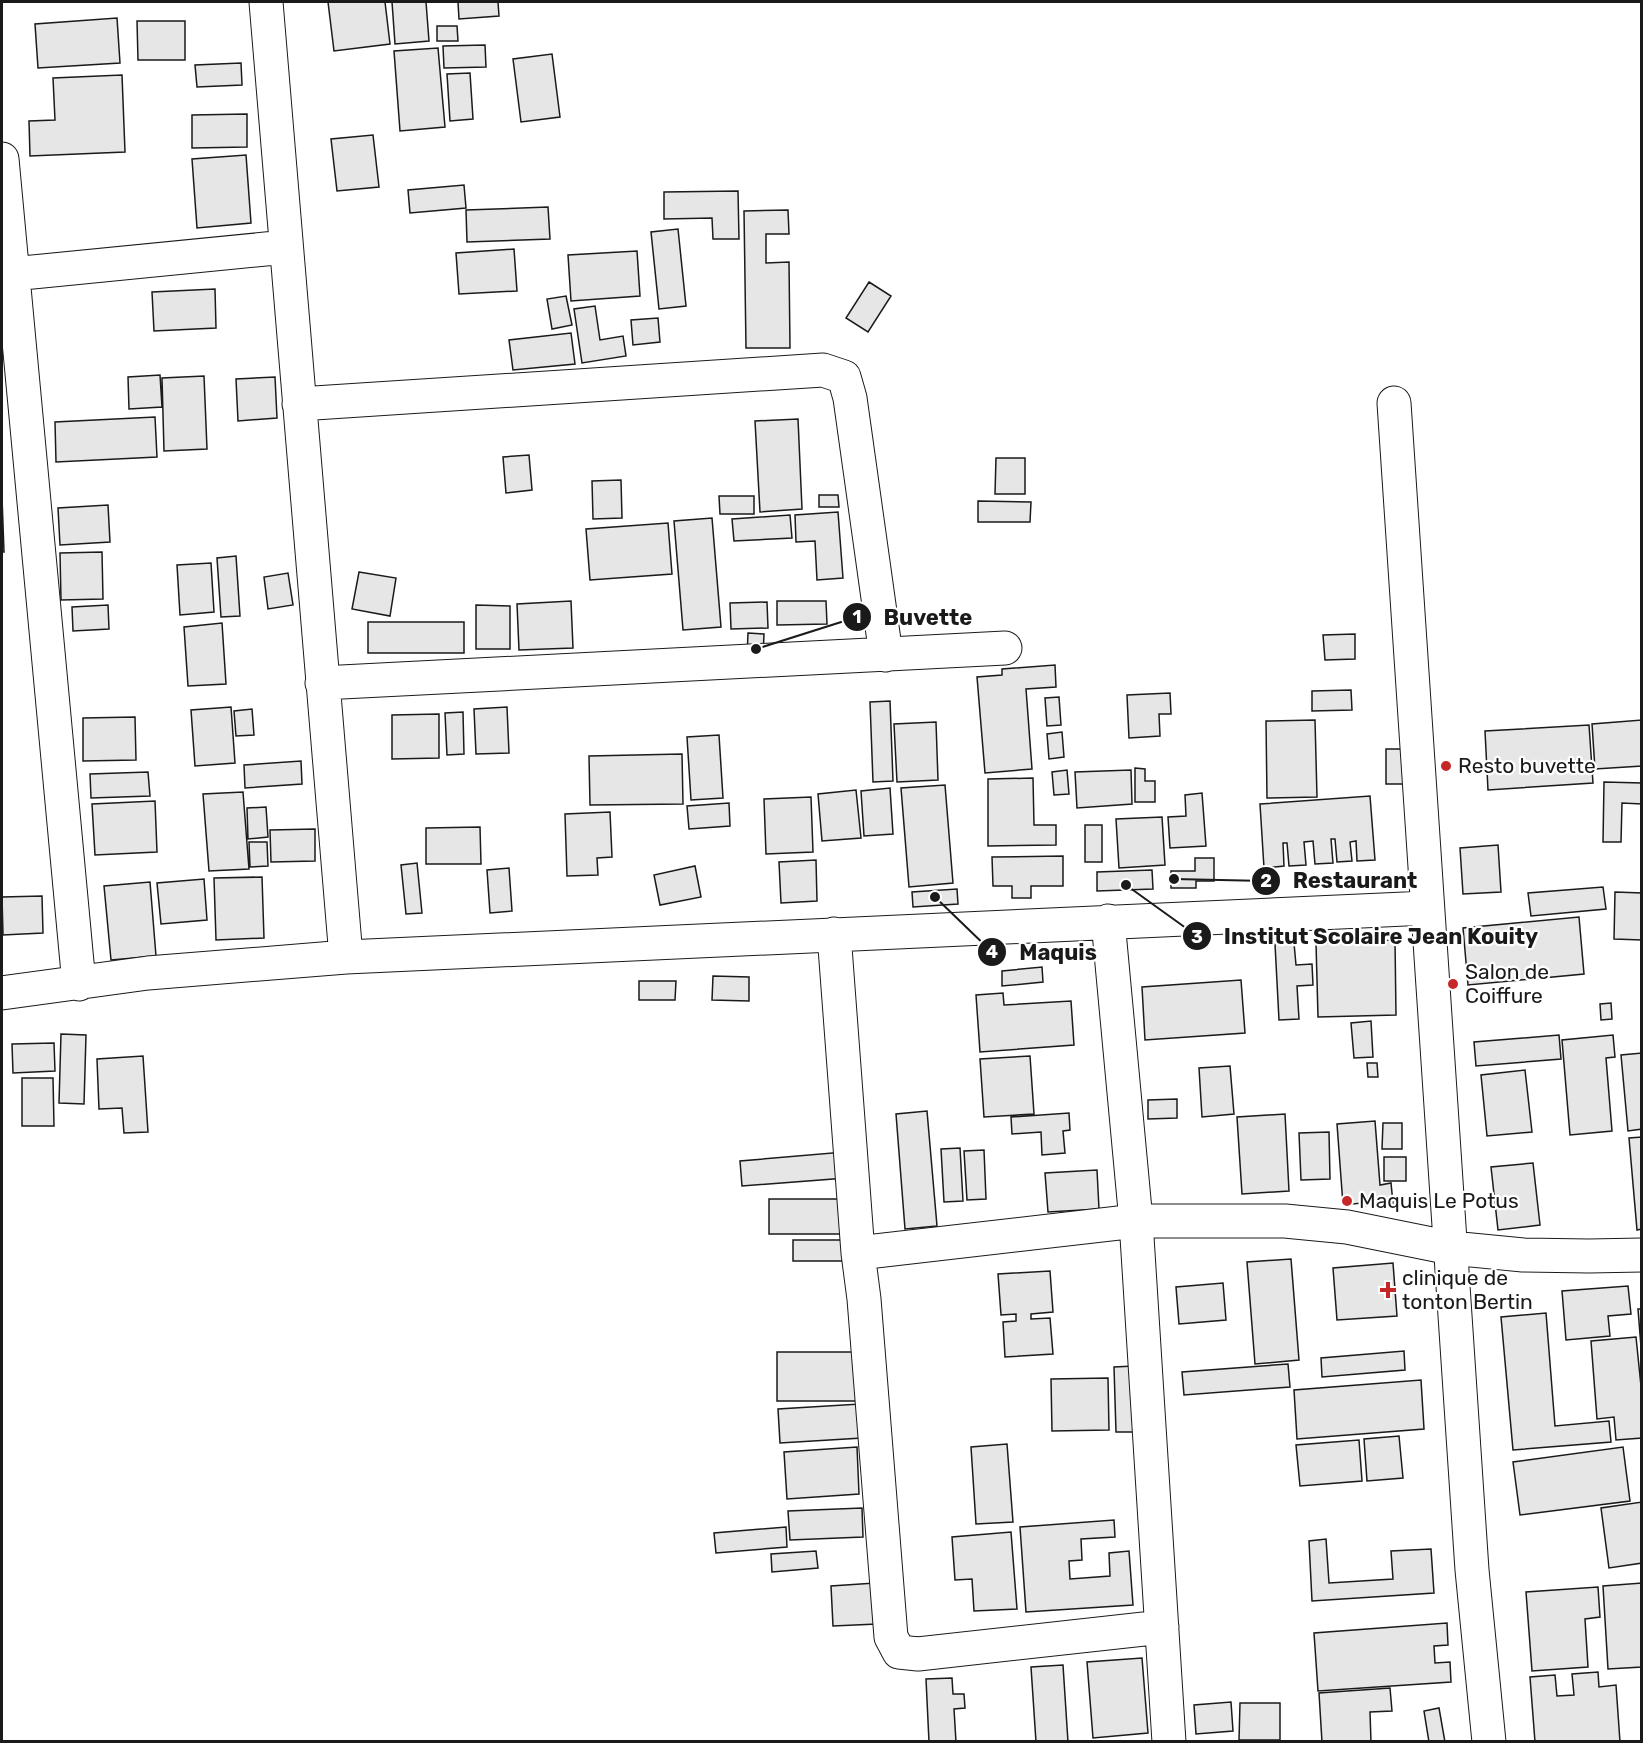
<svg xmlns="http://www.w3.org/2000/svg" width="1643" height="1743" viewBox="0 0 1643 1743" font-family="Rubik,sans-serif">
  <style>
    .building { fill: #e6e6e6; stroke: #1a1a1a; stroke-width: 1.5 }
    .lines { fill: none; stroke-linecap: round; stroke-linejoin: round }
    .minor-casing { stroke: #1a1a1a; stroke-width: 35 }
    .minor { stroke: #fff; stroke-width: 33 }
    .poi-dot { fill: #c62828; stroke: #fff; stroke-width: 2 }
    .labels { text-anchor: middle; stroke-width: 4.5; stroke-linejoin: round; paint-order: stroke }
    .poi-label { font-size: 21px; fill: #1a1a1a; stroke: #fff; text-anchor: start }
    .leader { fill: none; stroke: #1a1a1a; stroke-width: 2 }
    .callout-dot { fill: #1a1a1a; stroke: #fff; stroke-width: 2 }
    .mark-label { font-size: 18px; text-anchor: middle; font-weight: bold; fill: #fff }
    .callout-label { font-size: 22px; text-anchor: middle; font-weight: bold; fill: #1a1a1a; stroke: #fff; stroke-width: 4.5; stroke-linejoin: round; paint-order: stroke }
  </style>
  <rect width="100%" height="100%" fill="#fff"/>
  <path class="building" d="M328,2H385L390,44L334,51Z
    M392,2H426L429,41L395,44Z
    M458,2H498L499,16L459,19Z
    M117,18L120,63L38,68L35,24Z
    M137,21H185V60H138Z
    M437,26H457L458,41H437Z
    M485,45L486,67L444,68L443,46Z
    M438,48L445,127L400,131L394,51Z
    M552,54L560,117L521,122L513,59Z
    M241,63L242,85L197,87L195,65Z
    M470,73L473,119L450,121L447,74Z
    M122,75L125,152L30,156L29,121L55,120L53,78Z
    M247,114V147L192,148V115Z
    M373,135L379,187L337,191L331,139Z
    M246,155L251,223L197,228L192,159Z
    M464,185L466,208L410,213L408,190Z
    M738,191L739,239H713L712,218L664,219V192Z
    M548,207L550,239L467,242L466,210Z
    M788,210L789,234H766V263L789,262L790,348H746L744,211Z
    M678,229L686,306L659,309L651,232Z
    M514,249L517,291L459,294L456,253Z
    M637,251L640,296L571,301L568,255Z
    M869,282L891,296L868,332L846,318Z
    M215,289L216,328L154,331L152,292Z
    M566,296L572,325L552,329L547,299Z
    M595,306L600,340L623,336L626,356L582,363L574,309Z
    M658,318L660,342L633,345L631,320Z
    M571,333L575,364L513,370L509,340Z
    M160,375L162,407L129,409L128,377Z
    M204,376L207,449L164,451L162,378Z
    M275,377L277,418L238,421L236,379Z
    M155,417L157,457L56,462L55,422Z
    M798,419L802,509L760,512L755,421Z
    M529,455L532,490L506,493L503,457Z
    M996,458H1025V494H995Z
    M621,480L622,518L593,519L592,481Z
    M819,495H838L839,507H819Z
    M719,496H754V514H720Z
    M2,497L4,552H2Z
    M978,501L1031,502L1030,522H978Z
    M108,505L110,542L60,545L58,508Z
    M838,512L843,578L817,580L815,541L796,542L795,515Z
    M790,515L792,538L734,541L732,519Z
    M712,518L721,627L683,630L674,521Z
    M668,523L672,574L590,580L586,529Z
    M102,552L103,599L61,600L60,553Z
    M236,556L240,616L221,617L217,558Z
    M211,563L214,612L180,615L177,565Z
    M359,572L396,578L390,616L352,609Z
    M288,573L293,605L268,609L264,577Z
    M571,601L573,648L519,650L517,604Z
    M777,601H826L827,624L777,625Z
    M767,602L768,628L731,629L730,603Z
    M108,605L109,629L73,631L72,607Z
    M476,605L510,606V649H476Z
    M368,622H464V653H368Z
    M222,623L226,684L188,686L184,627Z
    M748,633L764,634L763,657L747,656Z
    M1355,634V659L1325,660L1323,635Z
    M1055,665L1056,687L1026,689L1032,769L985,773L977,677L1002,675V669Z
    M1351,690L1352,710L1312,711V691Z
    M1170,693L1171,714H1159L1160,736L1129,738L1127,695Z
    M1059,697L1061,725L1047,726L1045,698Z
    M890,701L893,781L873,782L870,702Z
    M231,707L235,763L195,766L191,710Z
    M507,707L509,753L476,754L474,709Z
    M252,709L254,735L236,736L234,711Z
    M463,712L464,754L447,755L445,713Z
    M439,714V758L392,759V715Z
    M135,717L136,760L83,761V718Z
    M1315,720L1317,797L1267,798L1266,721Z
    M1642,720V766L1595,769L1592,724Z
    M936,722L938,780L897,782L894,724Z
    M1589,725L1593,783L1488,790L1485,731Z
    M1062,732L1064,757L1049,759L1047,734Z
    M719,735L723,798L691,800L687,737Z
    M1386,749H1413L1414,784H1386Z
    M682,754L683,804L590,805L589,756Z
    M301,761L302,784L245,788L244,765Z
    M1135,768L1145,769V781H1155V802H1135Z
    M1067,770L1069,794L1054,795L1052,772Z
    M1131,770L1132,804L1077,808L1075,772Z
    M148,772L150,796L91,798L90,774Z
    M1033,778L1034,825H1056V845L988,846V779Z
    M1604,782L1642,783V804L1622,803L1621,842H1603Z
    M945,785L953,883L909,887L901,788Z
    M890,788L893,834L864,836L861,791Z
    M856,790L861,838L822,841L818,794Z
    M243,792L249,869L209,871L203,794Z
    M1202,793L1206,846L1170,848L1168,817L1186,816L1185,795Z
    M1370,796L1375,860L1357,861L1356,841L1350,842L1352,861L1337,862L1335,839H1331L1333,863L1315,864L1313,841L1304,842L1306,865L1289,866L1287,843H1283L1284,866L1264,868L1260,804Z
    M811,797L813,852L766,854L764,799Z
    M155,801L157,852L95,855L92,804Z
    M729,803L730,826L689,829L687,806Z
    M266,807L268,837L248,839L247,808Z
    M610,812L612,857L597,858L598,875L567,876L565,814Z
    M1162,817L1165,865L1119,868L1116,819Z
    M1085,825H1102V862H1085Z
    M480,827L481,864H426V828Z
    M315,829V861L271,862L270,830Z
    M249,842H267L268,866L250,867Z
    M1498,845L1501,892L1463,894L1460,848Z
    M1063,856V886H1031V898H1012V886H993L992,857Z
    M1195,858H1214V881H1196V888H1171V871H1195Z
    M816,860L817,901L781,903L779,862Z
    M417,863L422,913L406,914L401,865Z
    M695,866L701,897L660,905L654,875Z
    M509,868L512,911L490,913L487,870Z
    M1152,870L1153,889L1097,891V872Z
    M262,877L264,938L216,940L214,878Z
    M204,879L207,920L161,924L157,883Z
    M150,882L156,956L111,960L104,886Z
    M1603,887L1606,909L1531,916L1528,893Z
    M957,889L958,904L913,907L912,892Z
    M1615,892L1642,893V940L1614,939Z
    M42,896L43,933L3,935L2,897Z
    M1579,917L1584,974L1468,985L1463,928Z
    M1395,940L1396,1015L1318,1017L1316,943Z
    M1294,943L1296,965L1312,964L1313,985L1297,986L1299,1019L1279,1020L1275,944Z
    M1042,967L1043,982L1002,986V971Z
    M713,976L749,977V1001L712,1000Z
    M1241,980L1245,1033L1145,1040L1142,987Z
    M639,981H676L675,1000H639Z
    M1003,993L1004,1005L1071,1001L1074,1045L980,1052L976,995Z
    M1611,1003L1612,1019L1601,1020L1600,1004Z
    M1371,1021L1373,1057L1354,1058L1351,1023Z
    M61,1034L86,1035L84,1104L59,1103Z
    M1559,1035L1561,1059L1476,1066L1474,1042Z
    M1613,1035L1615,1057L1606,1058L1612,1131L1570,1135L1562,1040Z
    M54,1043L55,1071L13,1073L12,1044Z
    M1642,1053V1129L1628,1131L1621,1055Z
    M143,1056L148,1132L124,1133L122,1108L99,1109L97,1059Z
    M1030,1056L1034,1114L984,1117L980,1059Z
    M1367,1063H1377L1378,1077H1368Z
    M1230,1066L1234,1114L1202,1117L1199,1068Z
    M1525,1070L1532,1132L1487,1136L1481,1075Z
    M22,1078H53L54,1126H22Z
    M1177,1099V1118L1148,1119V1100Z
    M927,1111L937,1226L905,1229L896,1114Z
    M1069,1113L1070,1130L1063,1131L1065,1153L1042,1155L1041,1132L1012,1134L1011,1117Z
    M1285,1114L1289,1191L1242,1194L1237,1117Z
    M1375,1121L1380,1185L1391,1183L1393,1203L1362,1206V1203L1343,1205L1337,1124Z
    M1383,1123H1402V1149H1382Z
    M1329,1132L1330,1179L1301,1180L1299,1133Z
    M1642,1137V1229L1637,1230L1629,1138Z
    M960,1148L963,1201L944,1202L941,1149Z
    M984,1150L986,1199L967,1200L964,1151Z
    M844,1152L846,1178L742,1186L740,1161Z
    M1384,1157H1406V1181H1384Z
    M1533,1163L1540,1225L1498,1230L1491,1167Z
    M1097,1170L1099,1209L1048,1212L1045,1173Z
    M769,1199H847V1234H769Z
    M793,1240H846V1261H793Z
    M1291,1259L1299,1360L1255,1364L1247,1262Z
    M1393,1263L1397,1316L1337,1320L1333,1268Z
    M1050,1271L1053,1312L1031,1314V1319L1050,1318L1053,1354L1005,1357L1003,1322L1016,1321V1314L1001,1315L998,1274Z
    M1223,1283L1226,1320L1179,1324L1176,1287Z
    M1628,1286L1631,1314L1608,1316L1610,1336L1566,1340L1562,1291Z
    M1638,1309H1642V1346L1641,1347Z
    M1546,1313L1555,1426L1609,1421L1611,1442L1513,1450L1501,1317Z
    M1636,1337L1642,1396V1438L1616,1440L1614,1417L1597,1419L1591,1341Z
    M1404,1351L1405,1370L1322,1377L1321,1358Z
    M777,1352H862V1401H777Z
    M1288,1364L1290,1387L1184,1395L1182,1372Z
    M1134,1366L1136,1432H1116L1114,1367Z
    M1108,1378L1109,1430L1052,1431L1051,1379Z
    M1421,1380L1424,1429L1297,1439L1294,1390Z
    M860,1404L862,1438L780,1443L778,1409Z
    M1399,1436L1403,1478L1367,1481L1364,1439Z
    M1359,1440L1362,1481L1300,1486L1296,1445Z
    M1007,1444L1013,1522L976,1524L971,1447Z
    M857,1447L859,1494L787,1499L784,1452Z
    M1623,1447L1630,1501L1520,1515L1513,1462Z
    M1642,1502V1563L1609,1568L1601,1508Z
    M862,1508L863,1537L790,1540L788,1511Z
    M1114,1520L1115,1537L1081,1539L1082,1560L1069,1561L1070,1579L1110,1576L1109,1553L1129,1551L1133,1605L1026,1612L1020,1527Z
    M786,1527L787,1547L716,1553L714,1533Z
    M1011,1532L1017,1609L974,1611L972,1579L955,1580L952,1537Z
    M1326,1539L1329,1583L1393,1579L1391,1551L1431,1549L1434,1593L1312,1601L1309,1541Z
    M816,1551L818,1568L772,1572L771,1554Z
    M875,1583L877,1624L833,1626L831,1586Z
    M1642,1583V1667L1608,1669L1603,1586Z
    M1598,1587L1600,1617L1585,1619L1588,1667L1532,1671L1526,1592Z
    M1447,1623L1448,1645L1434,1646L1435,1663L1450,1662L1451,1682L1318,1691L1314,1633Z
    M1142,1658L1148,1733L1093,1738L1087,1662Z
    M1063,1665L1068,1742H1036L1031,1667Z
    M1598,1672L1599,1687L1616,1685L1620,1742H1535L1530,1677L1555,1675L1557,1696L1574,1695L1572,1674Z
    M952,1678L953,1694H964L965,1708L954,1709L956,1742H929L926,1679Z
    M1390,1688L1392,1711L1370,1712L1371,1742H1322L1319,1693Z
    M1231,1702L1233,1731L1196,1734L1194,1705Z
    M1240,1703H1280V1740H1239Z
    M1439,1708L1445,1742H1429L1424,1711Z"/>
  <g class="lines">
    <defs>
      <path id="minor" d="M266,2L346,957
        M2,159L79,984
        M2,275L286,247
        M1394,403L1472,1570L1489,1742
        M299,404L823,370L844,377L850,398L886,655
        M322,683L1005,648
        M1108,921L1136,1221L1169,1742
        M834,934L858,1253L864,1299L891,1637L899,1652L918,1654L1162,1627
        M2,993L148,973L346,957L1427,908
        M858,1253L1136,1221H1285L1347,1227L1451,1248L1523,1255L1589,1256L1642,1255"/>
    </defs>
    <use href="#minor" class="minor-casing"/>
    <use href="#minor" class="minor"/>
  </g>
  <g class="poi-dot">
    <circle cx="1446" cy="766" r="6"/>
    <circle cx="1453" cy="984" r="6"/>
    <circle cx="1347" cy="1201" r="6"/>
    <path d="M1385 1281h6v6h6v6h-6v6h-6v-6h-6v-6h6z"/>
  </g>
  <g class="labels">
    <g class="poi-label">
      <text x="1458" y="773">Resto buvette</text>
      <text x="1465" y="979">Salon de<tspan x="1465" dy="24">Coiffure</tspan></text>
      <text x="1359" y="1208">Maquis Le Potus</text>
      <text x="1402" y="1285">clinique de<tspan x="1402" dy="24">tonton Bertin</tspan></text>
    </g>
  </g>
  <path class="leader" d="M756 649L857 617M1174 879L1266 881M1126 885L1197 936M935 897L992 952"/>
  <g class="callout-dot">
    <circle cx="756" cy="649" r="6"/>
    <circle cx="1174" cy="879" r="6"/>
    <circle cx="1126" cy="885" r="6"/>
    <circle cx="935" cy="897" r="6"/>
    <circle cx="857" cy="617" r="15"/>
    <circle cx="1266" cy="881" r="15"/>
    <circle cx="1197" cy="936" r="15"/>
    <circle cx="992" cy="952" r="15"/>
  </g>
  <g class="mark-label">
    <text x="857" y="623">1</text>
    <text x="1266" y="887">2</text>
    <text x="1197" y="943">3</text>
    <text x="992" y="958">4</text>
  </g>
  <g class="callout-label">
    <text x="928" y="625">Buvette</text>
    <text x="1355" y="888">Restaurant</text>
    <text x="1381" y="944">Institut Scolaire Jean Kouity</text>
    <text x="1058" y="960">Maquis</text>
  </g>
  <rect width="1643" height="1743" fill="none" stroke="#1a1a1a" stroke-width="6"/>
</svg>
